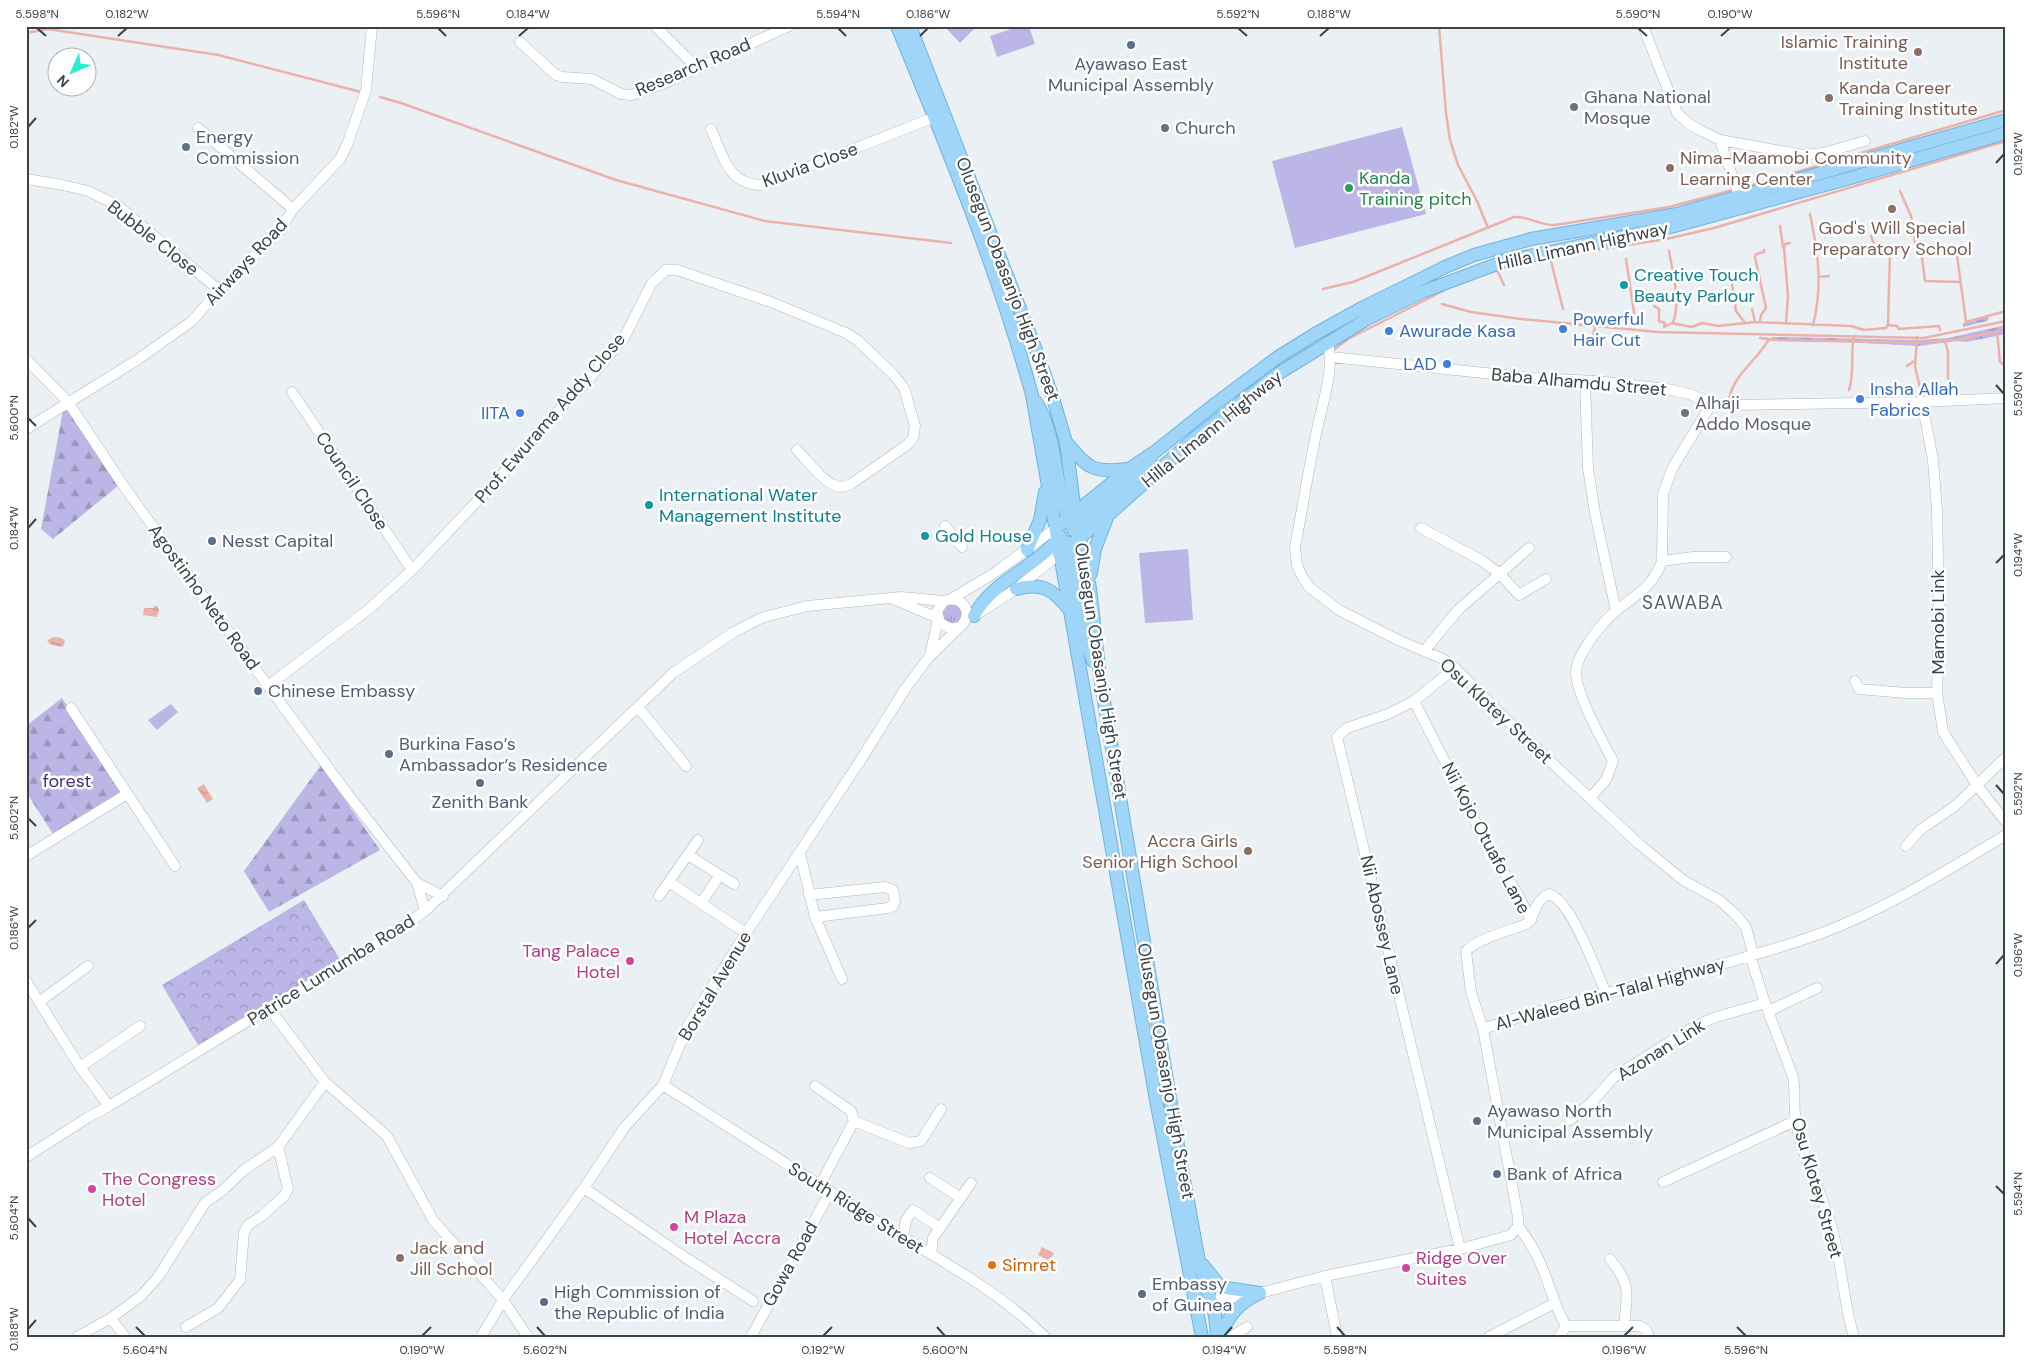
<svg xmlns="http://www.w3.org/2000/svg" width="2032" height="1363" viewBox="0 0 2032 1363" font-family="'DM Sans',sans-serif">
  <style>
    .grass { fill: url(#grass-tufts) }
    .forest { fill: url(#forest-firs) }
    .wetland { fill: url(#wetland-marsh) }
    .park { fill: url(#park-crowns) }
    .pitch { fill: #bcb6e6 }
    .water { fill: url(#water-ripples) }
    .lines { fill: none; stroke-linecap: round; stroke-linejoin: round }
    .stream { stroke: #edb1ab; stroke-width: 2.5 }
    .minor-casing { stroke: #adb9bf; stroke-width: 11 }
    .major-casing { stroke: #6fb3dd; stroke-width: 14 }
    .minor { stroke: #fff; stroke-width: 10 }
    .major { stroke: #9fd5f8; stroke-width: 12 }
    .ticks { fill: none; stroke: #394348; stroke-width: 2 }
    .service-dot { fill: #5c6f8a; stroke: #fff; stroke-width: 2 }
    .education-dot { fill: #8d6e63; stroke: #fff; stroke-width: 2 }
    .worship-dot { fill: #6b7280; stroke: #fff; stroke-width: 2 }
    .leisure-dot { fill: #2e9e5b; stroke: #fff; stroke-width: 2 }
    .culture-dot { fill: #0f9aa8; stroke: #fff; stroke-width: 2 }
    .shop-dot { fill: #3f7fe0; stroke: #fff; stroke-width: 2 }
    .hotel-dot { fill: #d1479c; stroke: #fff; stroke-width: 2 }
    .food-dot { fill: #e8710a; stroke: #fff; stroke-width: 2 }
    .labels { text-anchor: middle; stroke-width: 5; stroke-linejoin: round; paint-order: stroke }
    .education-label { font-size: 18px; fill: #785e54; stroke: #fff; text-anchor: start }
    .service-label { font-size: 18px; fill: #4e5e75; stroke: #fff; text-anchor: start }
    .street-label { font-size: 18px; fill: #394348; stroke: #fff }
    .worship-label { font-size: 18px; fill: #5b616d; stroke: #fff; text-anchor: start }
    .leisure-label { font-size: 18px; fill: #27864d; stroke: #fff; text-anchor: start }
    .culture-label { font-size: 18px; fill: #0d838f; stroke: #fff; text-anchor: start }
    .shop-label { font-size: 18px; fill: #366cbe; stroke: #fff; text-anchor: start }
    .park-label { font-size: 18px; fill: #452e77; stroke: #fff }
    .hotel-label { font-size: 18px; fill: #b23c85; stroke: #fff; text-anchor: start }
    .food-label { font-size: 18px; fill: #c56008; stroke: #fff; text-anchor: start }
    .neighbourhood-label { font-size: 19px; letter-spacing: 1px; fill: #50636a; stroke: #fff }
    .neatline { fill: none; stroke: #394348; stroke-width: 2 }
    .ticks-label { font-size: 12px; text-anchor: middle; fill: #394348 }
  </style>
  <defs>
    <pattern id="grass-tufts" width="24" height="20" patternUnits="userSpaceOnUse" patternTransform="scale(1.25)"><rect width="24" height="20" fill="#bcb6e6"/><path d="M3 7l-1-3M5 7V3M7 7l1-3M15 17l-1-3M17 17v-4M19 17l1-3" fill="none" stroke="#9a96bc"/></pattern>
    <pattern id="forest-firs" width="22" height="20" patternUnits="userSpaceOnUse" patternTransform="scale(1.25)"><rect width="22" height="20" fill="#bcb6e6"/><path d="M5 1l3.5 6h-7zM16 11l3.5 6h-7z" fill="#9a96bc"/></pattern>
    <pattern id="wetland-marsh" width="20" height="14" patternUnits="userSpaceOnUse" patternTransform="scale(1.25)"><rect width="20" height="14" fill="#bcb6e6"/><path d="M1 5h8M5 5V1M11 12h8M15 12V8" fill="none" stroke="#9a96bc"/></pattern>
    <pattern id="park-crowns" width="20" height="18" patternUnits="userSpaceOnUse" patternTransform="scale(1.25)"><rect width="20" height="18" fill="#bcb6e6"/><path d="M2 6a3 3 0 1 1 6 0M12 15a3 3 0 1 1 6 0" fill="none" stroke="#9a96bc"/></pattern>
    <pattern id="water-ripples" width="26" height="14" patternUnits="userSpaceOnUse" patternTransform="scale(1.25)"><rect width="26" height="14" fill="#edb1ab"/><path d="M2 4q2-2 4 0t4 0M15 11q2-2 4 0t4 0" fill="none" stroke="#c1928d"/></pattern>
  </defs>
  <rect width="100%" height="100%" fill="#eaf0f4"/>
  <path class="grass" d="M950,603L963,608L960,622L953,625L943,620L942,609Z"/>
  <path class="forest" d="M64,405L119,485L53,539L41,529Z
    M62,698L125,794L55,837L26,792V726Z
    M321,765L380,850L269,912L244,871Z"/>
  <path class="wetland" d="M1986,316L1989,318L1987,321L1963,327V323Z
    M2006,325V334L1966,342L1957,341L1919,346L1846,342L1769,341L1772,337L1919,340L1948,338Z"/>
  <path class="park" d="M304,900L342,963L198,1045L162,985Z"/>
  <path class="pitch" d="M949,26H977L960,43L946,28Z
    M1020,26H1029L1035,44L997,57L990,36Z
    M1402,127L1426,214L1295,248L1272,161Z
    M1188,549L1193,620L1145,623L1139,553Z
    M171,704L178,712L157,730L148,720Z"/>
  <path class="water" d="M155,606H157L159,610L157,617L143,615L144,608H153Z
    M53,637L62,638L65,641L63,647L51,645L47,641Z
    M204,784L213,799L207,803L197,788Z
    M1042,1247L1054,1253L1050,1261L1038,1255Z"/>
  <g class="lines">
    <path class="stream" d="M1439,26L1446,113L1450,140L1458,165L1477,201L1488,228
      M26,33L48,29L218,55L361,92
      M380,97L401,103L616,180L765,221L951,243
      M1739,189L2006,110
      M1900,191L1911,216L1916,249L1922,258L1925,281L1960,282
      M1810,214C1818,252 1823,286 1813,325
      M1780,226L1783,247
      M1871,236L1877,252H1890L1888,325
      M1956,248L1966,322L2006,311
      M1669,251C1673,275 1681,299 1673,323
      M1570,254L1666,239L1714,228L2006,141
      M1550,257L1563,309
      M1626,259L1636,326
      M1497,270L1504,285
      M1819,277L1829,276
      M1732,283L1736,311L1745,323
      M1323,289L1353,282L1514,217C1529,216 1541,226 1555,225L1669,207L1733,190
      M1442,304L1471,312L1521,319L1658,332L1924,338L2006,321
      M1654,306L1659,309V321L1665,323L1664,327L1672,323L1692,327L1702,323L1718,326L1755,322L1851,326L1864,330L1886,328L1888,325L1897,326L1899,329L1939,326L1940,330
      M1752,309L1755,322
      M1760,322L1761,315L1766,308L1755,257L1756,254L1764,252V250
      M1786,324L1788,296L1784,248L1785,244L1790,243
      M1997,331L2000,362L2006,366
      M1917,337L1915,367L1920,387
      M1760,338L1779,340L1918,343L1961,339L2006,329
      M1945,341L1948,352V379L1950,380
      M1591,347L1595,327
      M1335,349L1348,339L1443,291
      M1907,366L1914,361
      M1849,390C1855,372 1850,354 1854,336
      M1729,400C1733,374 1758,360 1769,339"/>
    <defs>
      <path id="minor" d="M655,26L697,68
        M1643,26L1677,113L1689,124L1700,130L1720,140L1804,155L1823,153L1865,141
        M520,42L556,75L563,77L592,79L621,94L632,95L665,83L789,26
        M198,128L293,209
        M711,129C723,156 728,185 762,185L935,117
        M1720,140L1739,196
        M26,179L63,185L88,191L117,205L219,290
        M1328,342C1334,371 1324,397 1318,425C1309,465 1303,506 1295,547L1297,565L1303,578L1309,587L1339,610L1396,639L1443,659L1455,668L1519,732L1639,844L1683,880L1719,900L1735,914L1746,927L1753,954
        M1331,357L1532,378L1596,381L1667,389L1689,394L1712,403L1732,405L1922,402L2006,398
        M26,359L68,402L125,488L268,686L347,793L417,883L425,911
        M1585,381L1588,468L1595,513L1616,611
        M292,392L412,570
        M1922,402L1933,460L1937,510L1939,613L1937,693L1943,732L1979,788L2006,822
        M26,429L137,360L192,321L219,290L280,230L293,209L340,159L347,145L366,90L372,26
        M945,526L962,547
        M1421,528L1481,560L1500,574L1519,595L1546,579
        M1662,561L1693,557H1726
        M951,599L993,574L1056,528
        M895,600L938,618
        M976,615L1016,589L1059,554
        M1425,650L1458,610L1529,548
        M930,655L938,619
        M1455,668L1414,701L1388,714L1347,728L1337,737L1460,1249
        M1855,681L1859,689L1906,693H1937
        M268,686L369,609L412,570L498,479L567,401L590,378L625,336L652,283L666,270H677L771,302L846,333L857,340L893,374L904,388L915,426L913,438L907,445L851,484C846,486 841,488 836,486C821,480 808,461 797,450
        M1414,701L1492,854L1517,893L1531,920
        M638,707L686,766
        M71,708L175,866
        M1590,798L1606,780L1613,761C1602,740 1576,694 1576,672C1577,654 1602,622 1616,611C1636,595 1652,588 1662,561L1663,494L1672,469L1679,457L1712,403
        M1906,846L1920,830L1955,806L2006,757
        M800,853L815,917L842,979
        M688,855L734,884
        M26,856L127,794
        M669,882L746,933
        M417,883L443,896
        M809,895L885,887L893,890L895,902L893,906L888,908L815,917
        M659,896L698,840
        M701,903L720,875
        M1531,920C1535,909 1538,899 1549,894C1571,900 1597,972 1606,994
        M1750,955L1765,1003L1793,1077C1796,1092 1793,1108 1796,1123C1803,1159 1821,1192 1832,1228C1842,1263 1843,1301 1854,1337
        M26,981L80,1067L109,1106
        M39,1002L88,966
        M269,1008L325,1082L387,1136L433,1220L503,1300L528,1337
        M1769,1011L1817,988
        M1483,1029L1471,992L1466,951C1479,938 1509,931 1526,924L1531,920
        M80,1067L140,1026
        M663,1085C736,1132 810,1179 883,1225C939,1260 998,1290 1045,1337
        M815,1086L851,1111L854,1121L909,1143L921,1141L941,1109
        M1570,1120L1593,1101L1614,1077L1692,1028L1713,1018L1765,1003
        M26,1157L87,1118L109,1106L269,1008L336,971L425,911L673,673L734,632L761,618L807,606L901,597L944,601
        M930,1178L961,1198
        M1663,1182L1795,1121
        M820,1185L854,1121
        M584,1188L686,1258L753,1301
        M1518,1226C1528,1239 1536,1252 1542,1267C1550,1286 1555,1307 1566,1326H1640L1646,1330L1649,1337
        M903,1237L906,1220L913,1210L940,1228
        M931,1254L933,1238L971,1183
        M1610,1259C1632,1286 1627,1293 1624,1326
        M1325,1276L1337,1337
        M1194,1304L1260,1293L1325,1276L1460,1249L1511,1235L1518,1226V1217L1483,1029C1594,991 1711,973 1822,933C1886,909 1947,870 2006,835
        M111,1318L125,1337
        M186,1327L218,1308L240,1280L244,1232L248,1225L262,1216L284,1196L288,1189L278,1147
        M77,1337L111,1318L141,1296L158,1277L205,1203L223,1190L244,1170L278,1147L325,1082
        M481,1337L503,1300L584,1188L624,1128L663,1085L688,1025L746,933L862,758L905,689L929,657L963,624C973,609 960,595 944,601L937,611L940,623L951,629L960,627
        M751,1337L830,1192
        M1231,1337L1247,1327
        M1489,1337L1555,1303
        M1559,1337L1566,1326"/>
      <path id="major" d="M897,26C947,147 997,268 1032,395L1156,1100L1202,1337
        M910,26L1036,350L1052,395L1066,442L1075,513L1090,588L1100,677L1178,1146L1199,1262L1215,1315L1217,1337
        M1036,402C1059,439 1053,485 1070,524
        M1066,442C1089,469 1092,473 1129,469
        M1056,528L1129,469L1156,451L1215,404L1278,357L1315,334L1362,308L1445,267L1474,255L1531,239L1677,214L2006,120
        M1073,530L1142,470L1151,458
        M1066,542L1073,566L1089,650L1093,661
        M1027,550L1040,520L1045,492
        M1059,554L1107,516L1195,438L1276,375L1367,319L1422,292L1505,261L1671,227L1847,179L2006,133
        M1091,573L1095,549L1107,518
        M1016,589C1042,582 1052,589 1069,609
        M974,616C992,580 1037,568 1060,536
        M1203,1265L1219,1285L1226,1288L1260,1293
        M1219,1337C1230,1314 1237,1304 1260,1293"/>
    </defs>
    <use href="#minor" class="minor-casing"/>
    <use href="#major" class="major-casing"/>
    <use href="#minor" class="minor"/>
    <use href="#major" class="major"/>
  </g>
  <path class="ticks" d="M37,28L46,36M438,28L446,36M838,28L846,36M1238,28L1247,36M1638,28L1647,36M118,36L127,28M519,36L528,28M920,36L928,28M1320,36L1329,28M1721,36L1730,28M28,127L36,118M1996,163L2004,154M1996,385L2004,394M28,418L36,426M28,528L36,519M1996,563L2004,555M1996,785L2004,794M28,818L36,826M28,928L36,920M1996,964L2004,955M1996,1186L2004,1194M28,1218L36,1227M136,1327L145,1336M537,1327L545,1336M937,1327L945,1336M1337,1327L1345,1336M1737,1327L1746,1336M28,1329L36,1320M422,1336L431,1327M823,1336L832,1327M1224,1336L1232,1327M1624,1336L1633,1327"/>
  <g class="service-dot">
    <circle cx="1131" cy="45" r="5"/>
    <circle cx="186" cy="147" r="5"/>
    <circle cx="212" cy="541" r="5"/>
    <circle cx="258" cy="691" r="5"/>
    <circle cx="389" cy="754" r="5"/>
    <circle cx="480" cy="783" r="5"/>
    <circle cx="1477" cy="1121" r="5"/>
    <circle cx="1497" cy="1174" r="5"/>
    <circle cx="1142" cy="1294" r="5"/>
    <circle cx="544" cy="1302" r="5"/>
  </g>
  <g class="education-dot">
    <circle cx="1918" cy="52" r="5"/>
    <circle cx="1829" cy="98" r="5"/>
    <circle cx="1670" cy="168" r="5"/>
    <circle cx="1892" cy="209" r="5"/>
    <circle cx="1248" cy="851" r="5"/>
    <circle cx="400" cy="1258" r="5"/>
  </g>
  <g class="worship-dot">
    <circle cx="1574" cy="107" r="5"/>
    <circle cx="1165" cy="128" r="5"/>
    <circle cx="1685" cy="413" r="5"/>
  </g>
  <circle class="leisure-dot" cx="1349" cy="188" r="5"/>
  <g class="culture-dot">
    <circle cx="1624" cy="285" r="5"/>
    <circle cx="649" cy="505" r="5"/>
    <circle cx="925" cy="536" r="5"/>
  </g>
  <g class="shop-dot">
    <circle cx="1563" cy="329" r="5"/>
    <circle cx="1389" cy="331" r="5"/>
    <circle cx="1447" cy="364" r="5"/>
    <circle cx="1860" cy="399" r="5"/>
    <circle cx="520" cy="413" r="5"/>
  </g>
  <g class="hotel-dot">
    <circle cx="630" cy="961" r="5"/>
    <circle cx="92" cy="1189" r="5"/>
    <circle cx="674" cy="1227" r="5"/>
    <circle cx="1406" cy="1268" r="5"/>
  </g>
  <circle class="food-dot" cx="992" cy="1265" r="5"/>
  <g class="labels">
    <g class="education-label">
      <text x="1908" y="48" text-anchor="end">Islamic Training<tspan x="1908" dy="21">Institute</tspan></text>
      <text x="1839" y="94">Kanda Career<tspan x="1839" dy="21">Training Institute</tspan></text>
      <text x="1680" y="164">Nima-Maamobi Community<tspan x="1680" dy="21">Learning Center</tspan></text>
      <text x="1892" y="234" text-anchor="middle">God's Will Special<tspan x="1892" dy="21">Preparatory School</tspan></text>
      <text x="1238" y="847" text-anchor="end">Accra Girls<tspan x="1238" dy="21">Senior High School</tspan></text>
      <text x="410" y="1254">Jack and<tspan x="410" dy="21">Jill School</tspan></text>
    </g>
    <g class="service-label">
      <text x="1131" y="70" text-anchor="middle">Ayawaso East<tspan x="1131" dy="21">Municipal Assembly</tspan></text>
      <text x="196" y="143">Energy<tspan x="196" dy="21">Commission</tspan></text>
      <text x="222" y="547">Nesst Capital</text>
      <text x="268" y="697">Chinese Embassy</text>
      <text x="399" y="750">Burkina Faso’s<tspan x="399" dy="21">Ambassador’s Residence</tspan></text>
      <text x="480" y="808" text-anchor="middle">Zenith Bank</text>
      <text x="1487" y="1117">Ayawaso North<tspan x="1487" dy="21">Municipal Assembly</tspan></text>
      <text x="1507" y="1180">Bank of Africa</text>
      <text x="1152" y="1290">Embassy<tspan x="1152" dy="21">of Guinea</tspan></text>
      <text x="554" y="1298">High Commission of<tspan x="554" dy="21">the Republic of India</tspan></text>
    </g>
    <g class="street-label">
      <text transform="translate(693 67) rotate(-23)" y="6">Research Road</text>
      <text transform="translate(810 165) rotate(-20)" y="6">Kluvia Close</text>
      <text transform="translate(153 238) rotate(38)" y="6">Bubble Close</text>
      <text transform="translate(1583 246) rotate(-12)" y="6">Hilla Limann Highway</text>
      <text transform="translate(246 262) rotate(-47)" y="6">Airways Road</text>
      <text transform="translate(1008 279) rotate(69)" y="6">Olusegun Obasanjo High Street</text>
      <text transform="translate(1579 382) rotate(5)" y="6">Baba Alhamdu Street</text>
      <text transform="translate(550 418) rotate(-49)" y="6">Prof. Ewurama Addy Close</text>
      <text transform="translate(1212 429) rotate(-39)" y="6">Hilla Limann Highway</text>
      <text transform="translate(352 481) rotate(56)" y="6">Council Close</text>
      <text transform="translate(204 597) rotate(54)" y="6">Agostinho Neto Road</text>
      <text transform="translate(1938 622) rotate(-90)" y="6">Mamobi Link</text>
      <text transform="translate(1101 671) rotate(81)" y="6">Olusegun Obasanjo High Street</text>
      <text transform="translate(1496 711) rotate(43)" y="6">Osu Klotey Street</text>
      <text transform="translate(1486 838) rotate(62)" y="6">Nii Kojo Otuafo Lane</text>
      <text transform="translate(1382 925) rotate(77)" y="6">Nii Abossey Lane</text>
      <text transform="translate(331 970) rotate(-32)" y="6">Patrice Lumumba Road</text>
      <text transform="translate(715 986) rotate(-59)" y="6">Borstal Avenue</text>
      <text transform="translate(1610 994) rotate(-15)" y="6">Al-Waleed Bin-Talal Highway</text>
      <text transform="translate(1661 1050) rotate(-32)" y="6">Azonan Link</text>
      <text transform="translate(1166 1071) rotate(80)" y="6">Olusegun Obasanjo High Street</text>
      <text transform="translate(1817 1188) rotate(74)" y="6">Osu Klotey Street</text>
      <text transform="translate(856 1208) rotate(32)" y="6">South Ridge Street</text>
      <text transform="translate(790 1264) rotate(-61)" y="6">Gowa Road</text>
    </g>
    <g class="worship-label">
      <text x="1584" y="103">Ghana National<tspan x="1584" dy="21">Mosque</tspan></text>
      <text x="1175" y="134">Church</text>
      <text x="1695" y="409">Alhaji<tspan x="1695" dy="21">Addo Mosque</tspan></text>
    </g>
    <g class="leisure-label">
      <text x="1359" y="184">Kanda<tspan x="1359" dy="21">Training pitch</tspan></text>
    </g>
    <g class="culture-label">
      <text x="1634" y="281">Creative Touch<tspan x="1634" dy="21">Beauty Parlour</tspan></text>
      <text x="659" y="501">International Water<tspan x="659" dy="21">Management Institute</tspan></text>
      <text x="935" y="542">Gold House</text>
    </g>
    <g class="shop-label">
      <text x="1573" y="325">Powerful<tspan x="1573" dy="21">Hair Cut</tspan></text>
      <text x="1399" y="337">Awurade Kasa</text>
      <text x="1437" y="370" text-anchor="end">LAD</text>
      <text x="1870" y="395">Insha Allah<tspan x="1870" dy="21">Fabrics</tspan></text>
      <text x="510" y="419" text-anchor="end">IITA</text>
    </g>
    <g class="park-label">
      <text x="67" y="787">forest</text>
    </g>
    <g class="hotel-label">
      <text x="620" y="957" text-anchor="end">Tang Palace<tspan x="620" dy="21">Hotel</tspan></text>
      <text x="102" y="1185">The Congress<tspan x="102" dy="21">Hotel</tspan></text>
      <text x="684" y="1223">M Plaza<tspan x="684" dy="21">Hotel Accra</tspan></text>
      <text x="1416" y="1264">Ridge Over<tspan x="1416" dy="21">Suites</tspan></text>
    </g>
    <g class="food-label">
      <text x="1002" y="1271">Simret</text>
    </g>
    <g class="neighbourhood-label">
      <text x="1683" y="609">SAWABA</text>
    </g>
  </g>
  <rect width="2032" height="1363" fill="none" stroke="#ffffff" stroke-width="55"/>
  <g transform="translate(72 72) rotate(225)"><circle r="24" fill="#ffffff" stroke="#b0b4b6"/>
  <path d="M0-4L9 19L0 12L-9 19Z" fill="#28eecd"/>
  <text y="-8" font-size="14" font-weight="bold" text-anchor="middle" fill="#394348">N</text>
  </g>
  <rect x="28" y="28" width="1976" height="1308" class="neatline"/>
  <g class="ticks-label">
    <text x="37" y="18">5.598°N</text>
    <text x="127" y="18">0.182°W</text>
    <text x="438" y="18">5.596°N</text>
    <text x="528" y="18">0.184°W</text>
    <text x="838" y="18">5.594°N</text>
    <text x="928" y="18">0.186°W</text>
    <text x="1238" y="18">5.592°N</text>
    <text x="1329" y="18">0.188°W</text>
    <text x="1638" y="18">5.590°N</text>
    <text x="1730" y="18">0.190°W</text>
    <text transform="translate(14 127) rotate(-90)" y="4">0.182°W</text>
    <text transform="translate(2018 154) rotate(-90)" y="4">0.192°W</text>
    <text transform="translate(2018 394) rotate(-90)" y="4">5.590°N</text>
    <text transform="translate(14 418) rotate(-90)" y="4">5.600°N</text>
    <text transform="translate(14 528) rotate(-90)" y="4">0.184°W</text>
    <text transform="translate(2018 555) rotate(-90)" y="4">0.194°W</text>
    <text transform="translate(2018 794) rotate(-90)" y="4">5.592°N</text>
    <text transform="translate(14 818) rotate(-90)" y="4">5.602°N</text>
    <text transform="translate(14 928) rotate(-90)" y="4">0.186°W</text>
    <text transform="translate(2018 955) rotate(-90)" y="4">0.196°W</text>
    <text transform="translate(2018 1194) rotate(-90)" y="4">5.594°N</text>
    <text transform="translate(14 1218) rotate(-90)" y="4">5.604°N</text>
    <text transform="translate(14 1329) rotate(-90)" y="4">0.188°W</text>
    <text x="145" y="1354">5.604°N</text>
    <text x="422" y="1354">0.190°W</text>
    <text x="545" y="1354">5.602°N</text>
    <text x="823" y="1354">0.192°W</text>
    <text x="945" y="1354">5.600°N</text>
    <text x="1224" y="1354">0.194°W</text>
    <text x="1345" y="1354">5.598°N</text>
    <text x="1624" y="1354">0.196°W</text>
    <text x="1746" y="1354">5.596°N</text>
  </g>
</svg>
